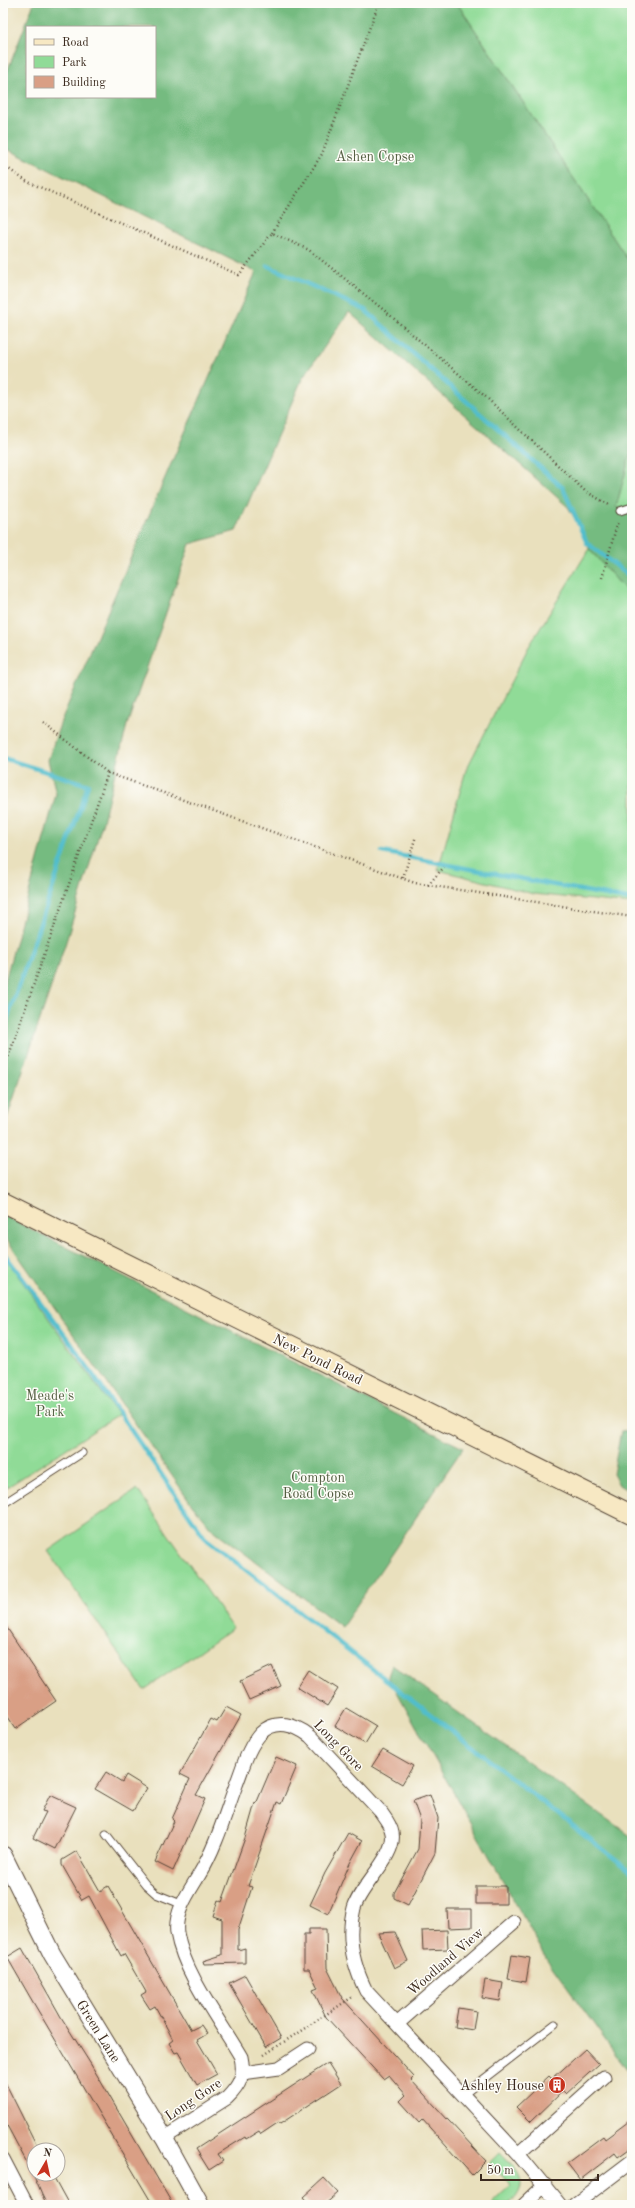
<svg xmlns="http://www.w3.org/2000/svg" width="635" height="2208" viewBox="0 0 635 2208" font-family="'Old Standard TT',serif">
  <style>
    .green { fill: #90db97; stroke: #66825a }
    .forest { fill: #74bb80; stroke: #58724f; fill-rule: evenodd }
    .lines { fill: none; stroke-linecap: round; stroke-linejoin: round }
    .stream { stroke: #51bdcc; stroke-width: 4.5 }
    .building { fill: #d99f85 }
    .service-casing { stroke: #554536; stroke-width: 9 }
    .minor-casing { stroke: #554536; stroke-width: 15 }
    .tertiary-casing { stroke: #554536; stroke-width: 19 }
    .secondary-casing { stroke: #554536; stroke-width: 21 }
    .path { stroke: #554536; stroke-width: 2.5; stroke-dasharray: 1 3; stroke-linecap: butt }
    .service { stroke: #fff; stroke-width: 7 }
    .minor { stroke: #fff; stroke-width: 13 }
    .tertiary { stroke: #fff; stroke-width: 17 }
    .secondary { stroke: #f7e8c3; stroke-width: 19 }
    .labels { text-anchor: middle; stroke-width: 3; stroke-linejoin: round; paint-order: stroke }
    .park-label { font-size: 14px; fill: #545f42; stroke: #fdfcf7 }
    .street-label { font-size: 14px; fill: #3b2a1e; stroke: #fdfcf7 }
    .poi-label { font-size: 14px; fill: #3b2a1e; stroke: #fdfcf7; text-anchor: end }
  </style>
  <rect width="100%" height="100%" fill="#fdfcf7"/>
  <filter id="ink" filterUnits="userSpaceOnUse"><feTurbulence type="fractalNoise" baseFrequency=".025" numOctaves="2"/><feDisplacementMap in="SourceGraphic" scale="8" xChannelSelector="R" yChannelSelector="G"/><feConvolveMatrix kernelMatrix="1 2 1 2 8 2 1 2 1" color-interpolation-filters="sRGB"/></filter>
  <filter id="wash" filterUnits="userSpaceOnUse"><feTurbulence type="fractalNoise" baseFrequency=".012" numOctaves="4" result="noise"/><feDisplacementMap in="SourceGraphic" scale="16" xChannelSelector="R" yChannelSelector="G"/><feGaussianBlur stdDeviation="0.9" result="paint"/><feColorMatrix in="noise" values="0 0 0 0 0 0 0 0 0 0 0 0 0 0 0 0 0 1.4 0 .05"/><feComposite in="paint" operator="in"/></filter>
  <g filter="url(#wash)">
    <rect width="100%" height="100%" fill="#e9e0bd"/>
    <path class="green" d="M457,3H632V266Z
      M632,448V507H616Z
      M589,549L632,597V904L534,894L438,870L466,770L528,648Z
      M3,1255L118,1415L3,1490Z
      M137,1489L233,1628L144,1690L48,1551Z
      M500,2152C518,2171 532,2183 509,2205L491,2204L511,2185L489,2163Z"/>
    <path class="forest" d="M34,3H457L632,266V448L616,507H632V597L589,549L584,534L568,507L349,312L302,379L236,531L190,544L127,725L103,821L65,945L3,1130V988L56,794L48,760L61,721L170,466L256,272L3,147V82ZM27,27H155V97H27Z
      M3,1215L463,1448L342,1627L211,1528L191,1503L3,1234Z
      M632,1430V1493L619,1485L613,1474L621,1431Z
      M392,1665L632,1837V2077L548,1961L388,1676Z"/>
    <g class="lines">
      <path class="stream" d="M268,266L365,310L563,488L587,543L632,578
        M3,758L88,785L3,1031
        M382,852L632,900
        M3,1252L78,1353L205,1538L632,1872"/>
    </g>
    <g id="blocks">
      <path class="building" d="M3,1622L56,1701L15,1729L3,1711Z
        M272,1666L281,1686L249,1700L240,1681Z
        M308,1670L338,1689L327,1706L297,1687Z
        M226,1707L241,1715L196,1795L205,1799L173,1871L155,1862L174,1821L172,1819L190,1779L180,1774L211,1719L217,1722Z
        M346,1708L376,1726L365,1744L335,1726Z
        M383,1749L413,1766L402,1784L372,1766Z
        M276,1757L297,1766L281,1804L277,1802L248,1886L252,1887L238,1930V1950L245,1948V1963L204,1964L203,1961L222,1955V1919L213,1916L218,1900L222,1902L245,1838L255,1803L256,1804Z
        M106,1772L122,1782L126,1775L147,1788L133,1811L95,1789Z
        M50,1795L76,1807L55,1849L33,1838L46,1812L42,1811Z
        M430,1795L438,1818L435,1853L408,1905L394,1898V1893L418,1849L420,1820L413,1801Z
        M348,1833L362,1841L350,1863L328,1914L310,1905L325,1873Z
        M77,1851L100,1891L108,1886L191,2030L201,2025L207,2034L197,2040L217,2074L197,2085L178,2052L175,2053L169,2043L173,2040L168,2030L155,2006L150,2009L141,1995L146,1992L124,1954L121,1956L89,1896L82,1900L62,1865V1860Z
        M476,1886H506V1904H476Z
        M447,1909H472V1927L448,1928Z
        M309,1929H326L327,1968L342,1998L414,2077L411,2080L486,2161L472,2175L422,2119L419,2122L400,2101L406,2095L389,2075L383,2079L326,2017L313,1990L318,1988L309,1969H304V1934H309Z
        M447,1930L448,1949L423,1950L422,1931Z
        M395,1932L408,1961L394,1968L378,1933Z
        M22,1948L61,2017L90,2063L173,2205H153L30,1997L7,1957Z
        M512,1955L530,1958L526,1982L508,1979Z
        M245,1975L281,2038L266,2047L229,1983Z
        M485,1980L503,1983L500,2001L482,1998Z
        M458,2008L476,2011L473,2030L455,2027Z
        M585,2049L599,2064L566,2094L563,2091L531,2122L516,2107L549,2076L552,2079Z
        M328,2063L341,2084L280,2124L279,2122L261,2134L259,2131L246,2139L245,2137L218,2154L223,2161L209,2170L196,2149Z
        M3,2078L39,2150H34V2174H52L69,2205H47L42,2195L33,2174L3,2118Z
        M632,2119V2147L618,2157L615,2153L580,2180L567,2163L603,2136L605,2139Z
        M324,2178L338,2193L324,2205H310L303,2197Z"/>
    </g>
  </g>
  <g filter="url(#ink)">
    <use href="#blocks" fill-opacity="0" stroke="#554536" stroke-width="1"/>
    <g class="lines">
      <defs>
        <path id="service" d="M620,511L632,507
          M3,1504L82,1453
          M106,1834L146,1885L156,1894L181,1904
          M463,2095L555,2024"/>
        <path id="minor" d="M397,2024L514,1922
          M243,2073L279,2068L308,2049
          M164,2138L227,2098C240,2085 245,2075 241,2057C220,2021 184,1974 177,1933C174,1912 189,1892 199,1875C216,1847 225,1815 236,1785C243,1767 248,1747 261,1733C276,1718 296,1725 310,1736L380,1811C385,1818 391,1825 392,1833C397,1855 360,1886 354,1908C346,1938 353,1965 366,1991L518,2154L560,2205
          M518,2154L604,2077
          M3,2159L27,2205
          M524,2205L545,2185
          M574,2205L632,2161"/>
        <path id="tertiary" d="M3,1855L52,1954L164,2138L201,2205"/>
        <path id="secondary" d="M3,1202L632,1515"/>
      </defs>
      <use href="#service" class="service-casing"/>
      <use href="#minor" class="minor-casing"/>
      <use href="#tertiary" class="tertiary-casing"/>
      <use href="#secondary" class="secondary-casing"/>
      <path class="path" d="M3,165L26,181L239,275L272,233L309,250L385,311L487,398L585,491L611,506
        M272,233L322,154L379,3
        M602,578L618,521
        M43,722L108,773
        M403,878L416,836
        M428,885L444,867
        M3,1072L108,773L415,883L632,917
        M264,2055L354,1996"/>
      <use href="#service" class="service"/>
      <use href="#minor" class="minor"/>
      <use href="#tertiary" class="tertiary"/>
      <use href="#secondary" class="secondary"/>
    </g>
  </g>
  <defs>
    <symbol id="building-disc" viewBox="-11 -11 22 22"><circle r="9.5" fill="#c8321e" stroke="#fdfcf7"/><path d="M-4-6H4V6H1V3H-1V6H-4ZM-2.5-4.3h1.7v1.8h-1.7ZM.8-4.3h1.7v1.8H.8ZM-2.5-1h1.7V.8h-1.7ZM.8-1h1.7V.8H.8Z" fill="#fff"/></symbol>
  </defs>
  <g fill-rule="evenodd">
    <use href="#building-disc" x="547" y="2075" width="20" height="20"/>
  </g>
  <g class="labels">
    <g class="park-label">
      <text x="375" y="161">Ashen Copse</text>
      <text x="50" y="1400">Meade's<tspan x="50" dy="16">Park</tspan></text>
      <text x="318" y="1482">Compton<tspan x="318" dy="16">Road Copse</tspan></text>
    </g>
    <g class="street-label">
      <text transform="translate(318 1359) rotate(26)" y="5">New Pond Road</text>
      <text transform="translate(339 1745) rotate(46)" y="5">Long Gore</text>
      <text transform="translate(445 1961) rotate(-41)" y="5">Woodland View</text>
      <text transform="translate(99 2031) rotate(58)" y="5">Green Lane</text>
      <text transform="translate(193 2099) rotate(-34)" y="5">Long Gore</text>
    </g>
    <g class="poi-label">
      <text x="544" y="2090">Ashley House</text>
    </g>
  </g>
  <rect width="635" height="2208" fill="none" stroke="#fdfcf7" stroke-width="16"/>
  <rect x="26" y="26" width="130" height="72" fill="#fdfcf7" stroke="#afa8a0"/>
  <rect x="34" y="39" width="20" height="6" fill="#f7e8c3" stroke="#afa8a0"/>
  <text x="62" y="46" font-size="12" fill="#3b2a1e">Road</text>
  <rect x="34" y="56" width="20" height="12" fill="#90db97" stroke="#afa8a0"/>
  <text x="62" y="66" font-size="12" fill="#3b2a1e">Park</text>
  <rect x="34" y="76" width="20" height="12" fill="#d99f85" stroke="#afa8a0"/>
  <text x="62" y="86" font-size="12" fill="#3b2a1e">Building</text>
  <g transform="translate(46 2162) rotate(9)"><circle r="19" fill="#fdfcf7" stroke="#afa8a0"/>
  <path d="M0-3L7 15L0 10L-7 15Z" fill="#c8321e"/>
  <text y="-6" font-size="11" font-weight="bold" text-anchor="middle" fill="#3b2a1e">N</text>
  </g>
  <path d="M481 2174v6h117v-6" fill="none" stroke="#3b2a1e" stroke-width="2"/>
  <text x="487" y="2174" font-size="12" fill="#3b2a1e" stroke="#fdfcf7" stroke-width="3" paint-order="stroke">50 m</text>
</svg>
